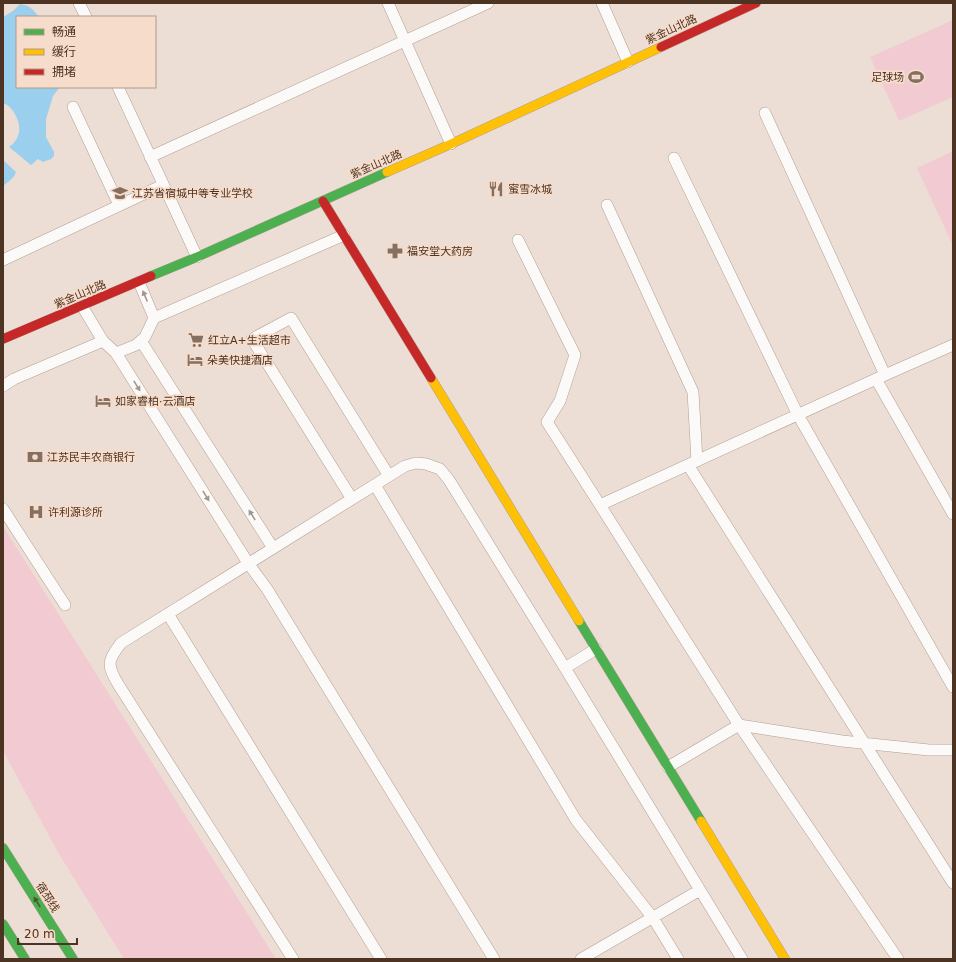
<svg xmlns="http://www.w3.org/2000/svg" width="956" height="962" viewBox="0 0 956 962" font-family="'DejaVu Sans','Noto Sans SC',sans-serif">
  <style>
    .green { fill: #f2cbd2 }
    .water { fill: #9acfee }
    .lines { fill: none; stroke-linecap: round; stroke-linejoin: round }
    .lane-casing { stroke: #b19f93; stroke-width: 12 }
    .fast-casing { stroke: #b19f93; stroke-width: 10 }
    .slow-casing { stroke: #b19f93; stroke-width: 10 }
    .jam-casing { stroke: #b19f93; stroke-width: 10 }
    .lane { stroke: #fcfaf9; stroke-width: 11 }
    .fast { stroke: #4caf50; stroke-width: 9 }
    .slow { stroke: #ffc107; stroke-width: 9 }
    .jam { stroke: #c62828; stroke-width: 9 }
    .oneway { fill: #a4968d }
    .oneway2 { fill: #4d582f }
    .labels { text-anchor: middle; stroke-width: 3.5; stroke-linejoin: round; paint-order: stroke }
    .street-label { font-size: 11px; fill: #4d3321; stroke: #f6dccb }
    .poi-label { font-size: 11px; fill: #4d3321; stroke: #f6dccb; text-anchor: start }
  </style>
  <rect width="100%" height="100%" fill="#ecded5"/>
  <path class="green" d="M953,20V97L899,121L870,57Z
    M953,151V246L917,168Z
    M3,526L276,959H124L59,854L3,751Z"/>
  <path class="water" d="M20,4C30,6 32,8 39,17H17V87H60L53,96L46,119V137L54,152V156L51,159L43,162L38,159L31,165L9,147C22,138 22,124 13,111C10,107 8,105 3,103V17L13,11Z
    M3,160L16,172C14,178 8,182 3,186Z"/>
  <g class="lines">
    <defs>
      <path id="lane" d="M79,3L86,17
        M388,3L451,144
        M602,3L628,62
        M118,87L197,257
        M73,107L119,205
        M765,113L885,375
        M150,157L488,3
        M674,158L798,415L953,687
        M607,205L693,392L697,461
        M518,240L575,355L560,401L547,422L600,505L739,725L898,959
        M3,260L163,185
        M82,306L103,341L116,353L136,345L145,337L154,318L139,282
        M154,318L344,235
        M141,341L273,548
        M116,353L248,563L267,589L494,959
        M876,379L953,514
        M3,386L14,379L103,341
        M688,465L953,883
        M375,485L576,820L653,918L678,959
        M352,499L252,339L291,318L389,476
        M600,505L876,379L953,345
        M3,509L65,605
        M168,614L381,959
        M565,668L596,649
        M668,767L739,725L842,741L929,750H953
        M293,959L118,684C107,665 107,661 121,643L405,466L416,463L426,464L440,469L449,480L565,668L742,959
        M581,959L700,890"/>
      <path id="fast" d="M151,276L197,257L387,172
        M579,621L701,821
        M3,848L73,959
        M3,924L25,959"/>
      <path id="slow" d="M387,172L451,144L661,47
        M431,378L579,621
        M701,821L785,959"/>
      <path id="jam" d="M661,47L756,3
        M323,201L431,378
        M3,339L151,276"/>
    </defs>
    <use href="#lane" class="lane-casing"/>
    <use href="#fast" class="fast-casing"/>
    <use href="#slow" class="slow-casing"/>
    <use href="#jam" class="jam-casing"/>
    <use href="#lane" class="lane"/>
    <use href="#fast" class="fast"/>
    <use href="#slow" class="slow"/>
    <use href="#jam" class="jam"/>
  </g>
  <defs><path id="oneway-solid" d="M-6-.8H1V-3.2L6.5 0L1 3.2V.8H-6Z"/></defs>
  <g class="oneway">
    <use href="#oneway-solid" transform="translate(145 296) rotate(-113)"/>
    <use href="#oneway-solid" transform="translate(137 386) rotate(58)"/>
    <use href="#oneway-solid" transform="translate(206 496) rotate(58)"/>
    <use href="#oneway-solid" transform="translate(252 515) rotate(-122)"/>
  </g>
  <use class="oneway2" href="#oneway-solid" transform="translate(37 902) rotate(-122)"/>
  <defs>
    <symbol id="stadium-bare" viewBox="-9 -9 18 18"><path d="M0-5a6.5 5 0 1 0 0 10a6.5 5 0 1 0 0-10ZM-3.5-1.8h7v3.6h-7Z" fill="#856f60" stroke="#f6dccb" stroke-width="2.5" paint-order="stroke"/></symbol>
    <symbol id="restaurant-bare" viewBox="-9 -9 18 18"><path d="M-5-6h1v4h1v-4h1v4h1v-4h1v5L-1.5 .5V6h-2V.5L-5-1ZM5-6V6H3V1.5H1.5Q1.5-4 5-6Z" fill="#856f60" stroke="#f6dccb" stroke-width="2.5" paint-order="stroke"/></symbol>
    <symbol id="school-bare" viewBox="-9 -9 18 18"><path d="M0-5L7-2L0 1L-7-2ZM-4 1L0 2.5L4 1V4Q0 6-4 4Z" fill="#856f60" stroke="#f6dccb" stroke-width="2.5" paint-order="stroke"/></symbol>
    <symbol id="pharmacy-bare" viewBox="-9 -9 18 18"><path d="M-2-6h4v4h4v4h-4v4h-4v-4h-4v-4h4Z" fill="#856f60" stroke="#f6dccb" stroke-width="2.5" paint-order="stroke"/></symbol>
    <symbol id="supermarket-bare" viewBox="-9 -9 18 18"><path d="M-6-5.5h2.5l.6 2H6L4.5 2H-2.5L-4.4-4H-6ZM-1.5 3.2a1.3 1.3 0 1 0 .1 0ZM3 3.2a1.3 1.3 0 1 0 .1 0Z" fill="#856f60" stroke="#f6dccb" stroke-width="2.5" paint-order="stroke"/></symbol>
    <symbol id="hotel-bare" viewBox="-9 -9 18 18"><path d="M-6-4.5h1.5V1H6V5H4.5V3h-9V5H-6ZM-4 0a1.8 1.8 0 1 1 3.6 0ZM.5 0V-2.5h3Q6-2.5 6 0Z" fill="#856f60" stroke="#f6dccb" stroke-width="2.5" paint-order="stroke"/></symbol>
    <symbol id="bank-bare" viewBox="-9 -9 18 18"><path d="M-6-4H6V4H-6ZM0-2.3a2.3 2.3 0 1 0 0 4.6a2.3 2.3 0 1 0 0-4.6Z" fill="#856f60" stroke="#f6dccb" stroke-width="2.5" paint-order="stroke"/></symbol>
    <symbol id="hospital-bare" viewBox="-9 -9 18 18"><path d="M-5-5h3v3.5h4V-5h3V5h-3V1.5h-4V5h-3Z" fill="#856f60" stroke="#f6dccb" stroke-width="2.5" paint-order="stroke"/></symbol>
  </defs>
  <g fill-rule="evenodd">
    <use href="#stadium-bare" x="905" y="66" width="22" height="22"/>
    <use href="#restaurant-bare" x="485" y="178" width="22" height="22"/>
    <use href="#school-bare" x="109" y="182" width="22" height="22"/>
    <use href="#pharmacy-bare" x="384" y="240" width="22" height="22"/>
    <use href="#supermarket-bare" x="185" y="329" width="22" height="22"/>
    <use href="#hotel-bare" x="184" y="349" width="22" height="22"/>
    <use href="#hotel-bare" x="92" y="390" width="22" height="22"/>
    <use href="#bank-bare" x="24" y="446" width="22" height="22"/>
    <use href="#hospital-bare" x="25" y="501" width="22" height="22"/>
  </g>
  <g class="labels">
    <g class="street-label">
      <text transform="translate(671 29) rotate(-25)" y="4">紫金山北路</text>
      <text transform="translate(376 164) rotate(-24)" y="4">紫金山北路</text>
      <text transform="translate(80 294) rotate(-23)" y="4">紫金山北路</text>
      <text transform="translate(48 897) rotate(58)" y="4">宿邳线</text>
    </g>
    <g class="poi-label">
      <text x="904" y="81" text-anchor="end">足球场</text>
      <text x="508" y="193">蜜雪冰城</text>
      <text x="132" y="197">江苏省宿城中等专业学校</text>
      <text x="407" y="255">福安堂大药房</text>
      <text x="208" y="344">红立A+生活超市</text>
      <text x="207" y="364">朵美快捷酒店</text>
      <text x="115" y="405">如家睿柏·云酒店</text>
      <text x="47" y="461">江苏民丰农商银行</text>
      <text x="48" y="516">许利源诊所</text>
    </g>
  </g>
  <rect width="956" height="962" fill="none" stroke="#4d3321" stroke-width="8"/>
  <rect x="16" y="16" width="140" height="72" fill="#f6dccb" stroke="#b29887"/>
  <rect x="24" y="29" width="20" height="6" fill="#4caf50" stroke="#b29887"/>
  <text x="52" y="36" font-size="12" fill="#4d3321">畅通</text>
  <rect x="24" y="49" width="20" height="6" fill="#ffc107" stroke="#b29887"/>
  <text x="52" y="56" font-size="12" fill="#4d3321">缓行</text>
  <rect x="24" y="69" width="20" height="6" fill="#c62828" stroke="#b29887"/>
  <text x="52" y="76" font-size="12" fill="#4d3321">拥堵</text>
  <path d="M18 938v6h59v-6" fill="none" stroke="#4d3321" stroke-width="2"/>
  <text x="24" y="938" font-size="12" fill="#4d3321" stroke="#f6dccb" stroke-width="3" paint-order="stroke">20 m</text>
</svg>
